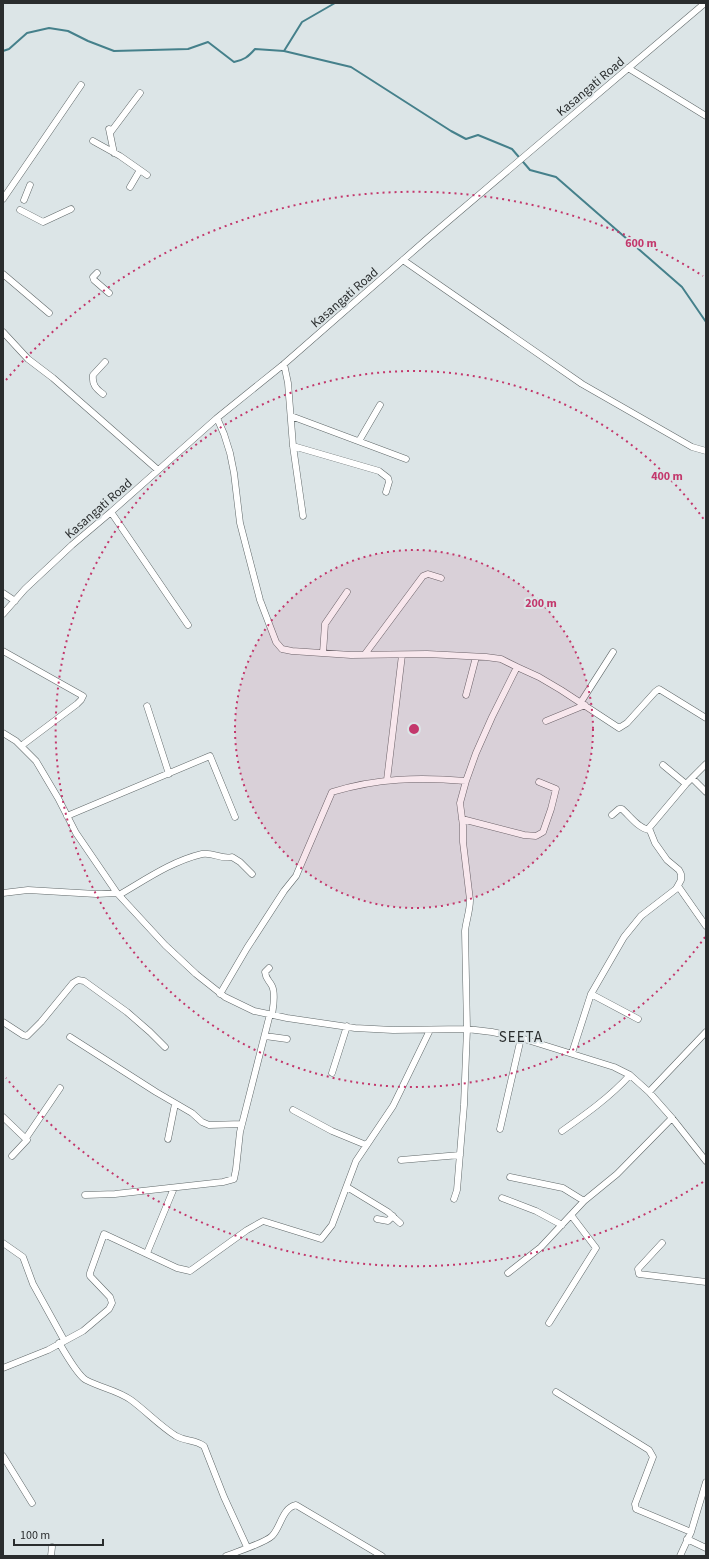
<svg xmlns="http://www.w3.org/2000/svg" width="709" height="1559" viewBox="0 0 709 1559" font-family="'Source Sans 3',sans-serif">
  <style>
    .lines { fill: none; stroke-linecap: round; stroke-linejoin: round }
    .stream { stroke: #45808b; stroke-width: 2 }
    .minor-casing { stroke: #606869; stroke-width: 7 }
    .minor { stroke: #fff; stroke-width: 6 }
    .ring { fill: none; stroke: #c3386c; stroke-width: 2; stroke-dasharray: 2 4 }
    .labels { text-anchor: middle; stroke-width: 4; stroke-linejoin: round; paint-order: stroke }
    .street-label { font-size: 13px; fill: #2a2d2e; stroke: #dce5e7 }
    .quarter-label { font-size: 15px; letter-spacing: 1px; fill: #2a2d2e; stroke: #dce5e7 }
    .centre { fill: #c3386c; stroke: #dce5e7; stroke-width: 2 }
    .ring-label { font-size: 12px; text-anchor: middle; font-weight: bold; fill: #c3386c; stroke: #dce5e7; stroke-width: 4; stroke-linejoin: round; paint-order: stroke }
  </style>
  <rect width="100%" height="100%" fill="#dce5e7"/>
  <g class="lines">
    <path class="stream" d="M3,51L9,49L27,33L49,28L68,31L88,41L114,51L188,49L208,42L234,62C244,60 248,57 255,49L284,51L351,67L451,131L466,139L478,135L512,149L530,170L556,177L682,287L706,322
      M284,51L302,22L335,3"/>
    <defs>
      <path id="minor" d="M628,68L706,116
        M109,129L114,153
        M110,133L140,93
        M93,141L120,156L140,170
        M130,187L140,170L147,175
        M3,199L81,85
        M24,200L30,185
        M20,210L43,222L71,209
        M403,260L582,384L692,447L706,451
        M97,273L93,277L94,280L109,293
        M3,274L49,313
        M3,332L28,359L53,378L158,470
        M284,364L288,383L293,446L303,516
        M103,394C95,388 92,384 93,375L105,362
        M291,416L406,459
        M217,418L224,434L230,453L234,473L240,523L260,600L276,642L282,649L292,651L351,655L427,654L486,657L501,659L517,667L492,717L476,753L466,781L460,803L463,826V842L470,900C470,911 466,921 465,931L467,1029L464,1105L457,1190L454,1199
        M359,441L380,405
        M293,446L379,471L388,478L389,482L386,492
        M111,512L188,625
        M3,593L15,601
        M3,614L25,589L72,545L111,512L217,418L284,364L427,239L705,3
        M3,651L83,696L81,700L77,704L21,746
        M323,653L325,624L347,592
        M365,654L423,576L428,574L441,578
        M517,667L539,677L561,690L619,728L627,723L655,692L659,689L706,718
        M466,695L476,657
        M581,702L613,652
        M147,706L169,774
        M546,721L585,705
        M3,733L16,741L36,761L58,798L76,833L117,893L165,945L196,974L225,997L254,1011L287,1018L355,1028L393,1030L467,1029L492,1032L521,1038L614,1067L630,1075L649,1092L672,1118L706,1161
        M663,765L686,784
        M692,778L706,792
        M387,780L402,655
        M612,815L619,809H622C630,816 638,828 649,830
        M67,816L210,756L235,817
        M462,819L524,835L536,836L543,832L551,809L556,789L539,782
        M678,886L706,926
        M3,893L28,890L96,894L117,893
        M119,895C145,880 172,861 202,854C213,852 222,860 232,857L240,862L252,874
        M269,968L265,972C266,980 269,980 272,986C276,994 273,1007 272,1015
        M220,994L247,948L284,891L296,876L332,792C378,778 419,777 466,781
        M591,994L638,1019
        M3,1022L23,1035L27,1036L41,1022L73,983L78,980L84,981L127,1012L150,1032L165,1047
        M265,1036L287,1039
        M70,1037L156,1092L192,1113L202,1122L209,1125L242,1124
        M572,1053L591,994L624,937L641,916L676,889L681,880V874L679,870L667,860L655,843L649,828L686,784L706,764
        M332,1073L347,1026
        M649,1092L706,1032
        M293,1110L332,1131L366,1145
        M3,1117L27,1140L12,1156
        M500,1129L521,1038
        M562,1131C586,1114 610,1097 630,1075
        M26,1138L60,1088
        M168,1139L175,1104
        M401,1160L460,1155
        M510,1177L563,1188L584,1201
        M347,1187L388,1212L400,1223
        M85,1195L115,1194L223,1182L234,1179L236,1169L240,1132L270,1014
        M502,1198L536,1211L562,1225
        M377,1219L388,1221L393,1216
        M3,1243L23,1257L33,1284L64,1340
        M662,1243L638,1269L639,1274L706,1282
        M147,1253L174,1188
        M508,1273L541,1247L584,1201L617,1174L672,1118
        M549,1323L596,1248L571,1215
        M59,1343C65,1352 77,1375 86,1380C101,1388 117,1390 131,1400C146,1411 160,1426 176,1436C187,1442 194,1439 204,1446L224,1497L247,1547
        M3,1368L48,1350L83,1331L109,1309L112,1303L110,1297L90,1276V1273L104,1234L177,1268L190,1271L247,1230L263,1221L321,1239L332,1225L356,1161L393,1106L430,1030
        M556,1392L649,1450L653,1457L635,1504L636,1509L691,1532
        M3,1456L32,1503
        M687,1539L706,1548
        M51,1556L52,1547
        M226,1556C236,1552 265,1543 272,1536C281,1527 282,1508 296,1505L382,1556
        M680,1556L691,1532L706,1482"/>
    </defs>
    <use href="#minor" class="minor-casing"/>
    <use href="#minor" class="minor"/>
  </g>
  <circle cx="414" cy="729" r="179" fill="#c3386c" fill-opacity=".12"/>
  <g class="ring">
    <circle cx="414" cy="729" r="179"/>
    <path d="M705 937A358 358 0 1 1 705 521"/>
    <path d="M703 1182A537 537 0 0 1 6 1078M6 380A537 537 0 0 1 703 276"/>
  </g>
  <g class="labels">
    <g class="street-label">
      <text transform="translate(590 86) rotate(-40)" y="5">Kasangati Road</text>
      <text transform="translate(344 297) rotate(-41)" y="5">Kasangati Road</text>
      <text transform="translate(98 508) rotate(-41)" y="5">Kasangati Road</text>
    </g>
    <g class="quarter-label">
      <text x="521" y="1042">SEETA</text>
    </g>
  </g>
  <circle cx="414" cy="729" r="6" class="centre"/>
  <g class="ring-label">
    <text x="641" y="247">600 m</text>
    <text x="667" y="480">400 m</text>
    <text x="541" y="607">200 m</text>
  </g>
  <rect width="709" height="1559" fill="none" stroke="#2a2d2e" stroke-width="8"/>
  <path d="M14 1539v6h89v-6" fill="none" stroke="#2a2d2e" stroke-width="2"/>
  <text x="20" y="1539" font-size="12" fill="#2a2d2e" stroke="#dce5e7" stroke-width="3" paint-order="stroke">100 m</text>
</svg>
